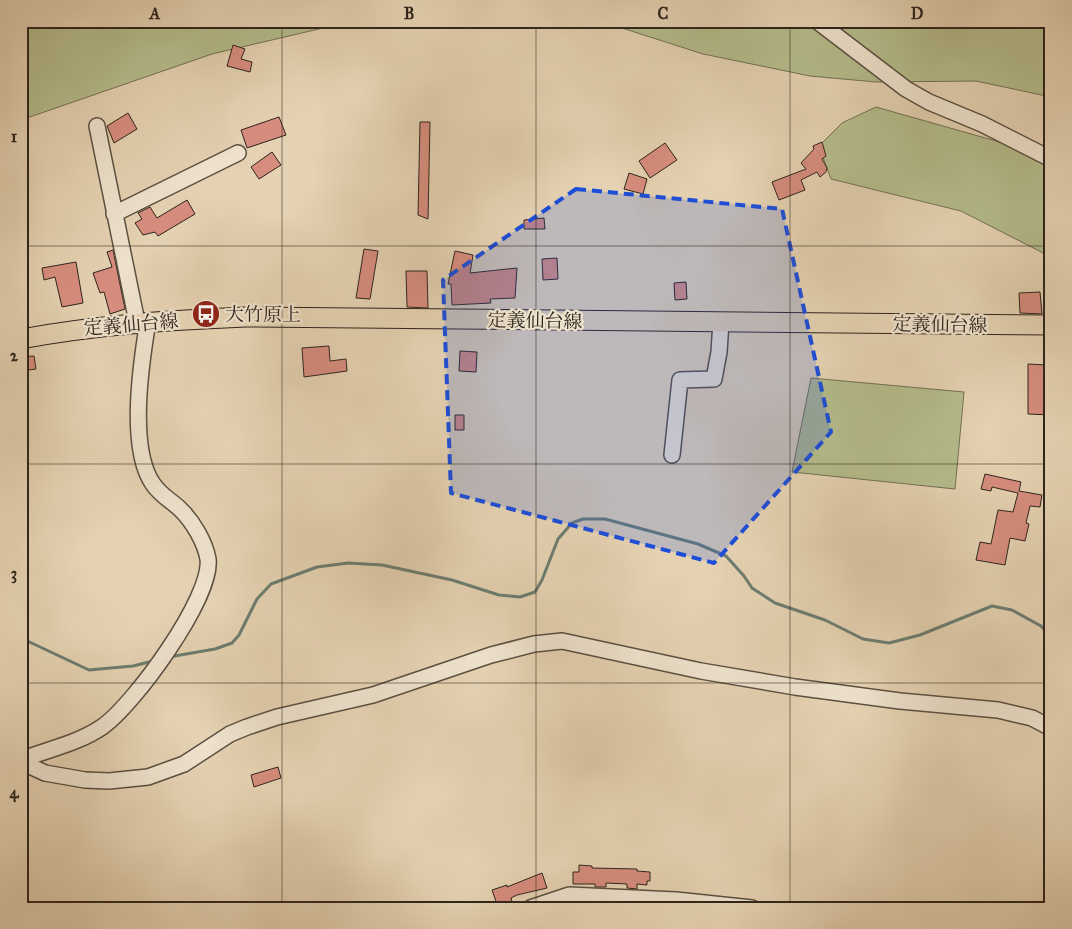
<svg xmlns="http://www.w3.org/2000/svg" width="1072" height="929" viewBox="0 0 1072 929" font-family="'IM FELL Great Primer','Noto Serif JP',serif">
  <style>
    .green { fill: #b5bc8c; stroke: #727054 }
    .lines { fill: none; stroke-linecap: round; stroke-linejoin: round }
    .stream { stroke: #6c7d70; stroke-width: 3 }
    .building { fill: #d78d7e; stroke: #2e241d }
    .minor-casing { stroke: #5c5042; stroke-width: 18 }
    .major-casing { stroke: #2e241d; stroke-width: 21 }
    .minor { stroke: #eee2cd; stroke-width: 15 }
    .major { stroke: #e5d2b2; stroke-width: 19 }
    .marked { fill: #1d4ed8; fill-opacity: 0.2; stroke: #1d4ed8; stroke-width: 4; stroke-dasharray: 10 6; stroke-linejoin: round }
    .grid { fill: none; stroke: #2e241d; stroke-width: 1; stroke-opacity: 0.55 }
    .labels { text-anchor: middle; stroke-width: 4.5; stroke-linejoin: round; paint-order: stroke }
    .poi-label { font-size: 19px; fill: #2e241d; stroke: #eee2cd; text-anchor: start }
    .street-label { font-size: 19px; fill: #2e241d; stroke: #eee2cd }
    .neatline { fill: none; stroke: #2e241d; stroke-width: 2 }
    .grid-label { font-size: 16px; text-anchor: middle; font-weight: bold; fill: #2e241d }
  </style>
  <rect width="100%" height="100%" fill="#e5d2b2"/>
  <filter id="stains"><feTurbulence type="fractalNoise" baseFrequency=".004" numOctaves="4"/><feColorMatrix values="0 0 0 0 .2 0 0 0 0 .09 0 0 0 0 .02 0 0 0 .5 -.17"/></filter>
  <radialGradient id="worn" r=".72"><stop offset=".6" stop-color="#630" stop-opacity="0"/><stop offset="1" stop-color="#630" stop-opacity=".3"/></radialGradient>
  <path class="green" d="M21,21H353L212,54L21,120Z
    M600,21H1051V97L976,81L876,82L810,76L703,54Z
    M876,107L1010,145L1051,166V257L961,211L831,179L819,146L842,123Z
    M811,378L964,392L955,489L792,472Z"/>
  <g class="lines">
    <path class="stream" d="M21,638L89,670L133,666L153,661
      M169,657L215,649L232,643L239,635L257,599L271,584L317,567L348,563L382,565L452,580L499,595L520,597L535,592L542,580L558,539L572,523L583,519H605L698,544L726,556L744,576L752,588L775,603L825,620L863,639L889,643L920,635L992,606L1012,610L1041,626L1051,637"/>
  </g>
  <path class="building" d="M233,45L245,49L241,59L252,62L250,72L227,66Z
    M128,113L137,129L114,143L107,126Z
    M279,117L286,135L247,148L241,130Z
    M420,122H430L428,219L418,215Z
    M822,142L826,156L822,159L827,168L826,172L820,177L817,172L801,180L805,190L779,200L772,182L806,169L801,163L814,149L813,146Z
    M665,143L677,160L650,178L639,161Z
    M272,152L281,165L259,179L251,167Z
    M629,173L647,179L643,194L624,189Z
    M187,200L195,214L158,236L155,232L143,235L135,223L142,219L138,213L150,207L157,218Z
    M544,218L545,229H524V220Z
    M364,249L378,251L370,299L356,298Z
    M113,250L125,309L110,314L104,292L100,293L93,273L112,267L107,252Z
    M455,251L473,255L470,273L517,268L515,298L490,299L491,303L452,305L451,284H448Z
    M557,258L558,279L543,280L542,259Z
    M76,262L83,303L62,307L55,277L44,280L42,268Z
    M406,271H427L428,308L407,307Z
    M686,282L687,299L675,300L674,283Z
    M1040,292L1042,314L1020,313L1019,293Z
    M329,346L330,361L346,359L347,371L304,377L302,348Z
    M460,351L477,352L476,372L459,371Z
    M34,356L36,369L21,371V357Z
    M1028,364L1047,365L1045,399H1051V415L1028,414Z
    M455,415H464V430H455Z
    M985,474L1021,482L1019,491L1042,495L1040,507L1030,506L1026,523L1029,524L1025,541L1010,538L1005,565L976,560L980,542L991,544L998,510L1013,512L1018,493L992,487L991,491L981,489Z
    M278,767L281,778L254,787L251,775Z
    M579,865L592,866V868L637,869V871L650,872V881H647V885L637,884V889L627,888V884L606,883V887H595V884H573V872H579Z
    M542,873L547,888L517,895L511,898L512,902L498,907L492,890L507,885V887Z"/>
  <g class="lines">
    <defs>
      <path id="minor" d="M817,21L906,89L929,102L982,124L1051,159
        M97,126L137,322
        M114,214L238,153
        M672,455L680,380L714,379L719,352L721,322
        M24,759L32,767L45,773L85,780L109,781L148,777L184,764L230,734L247,727L277,717L373,695L491,655L534,644L562,641L701,671L795,687L900,701L998,710L1032,718L1051,728
        M21,760C48,749 77,744 102,727C133,706 213,597 208,559C205,542 193,522 181,510C171,500 161,496 153,484C128,448 141,363 148,321
        M530,908L569,895L676,900L752,908"/>
      <path id="major" d="M21,339C97,325 170,320 246,317L1051,325"/>
    </defs>
    <use href="#minor" class="minor-casing"/>
    <use href="#major" class="major-casing"/>
    <use href="#minor" class="minor"/>
    <use href="#major" class="major"/>
  </g>
  <path class="marked" d="M576,189L782,209L831,432L714,563L451,493L443,280Z"/>
  <path class="grid" d="M282,21V908M536,21V908M790,21V908M21,246H1051M21,464H1051M21,683H1051"/>
  <defs>
    <symbol id="bus-disc" viewBox="-11 -11 22 22"><circle r="9.5" fill="#8f2418" stroke="#eee2cd"/><path d="M-5-6H5V4H4V6H2V4H-2V6H-4V4H-5ZM-3.5-4V0h7V-4ZM-3.5 1.2v1.5H-2V1.2ZM2 1.2v1.5H3.5V1.2Z" fill="#fff"/></symbol>
  </defs>
  <g fill-rule="evenodd">
    <use href="#bus-disc" x="190" y="298" width="32" height="32"/>
  </g>
  <g class="labels">
    <g class="poi-label">
      <text x="225" y="321">大竹原上</text>
    </g>
    <g class="street-label">
      <text transform="translate(535 320) rotate(1)" y="7">定義仙台線</text>
      <text transform="translate(131 324) rotate(-5)" y="7">定義仙台線</text>
      <text transform="translate(940 324) rotate(1)" y="7">定義仙台線</text>
    </g>
  </g>
  <rect width="1072" height="929" fill="none" stroke="#e5d2b2" stroke-width="55"/>
  <rect x="28" y="28" width="1016" height="874" class="neatline"/>
  <g class="grid-label">
    <text x="155" y="19">A</text>
    <text x="409" y="19">B</text>
    <text x="663" y="19">C</text>
    <text x="917" y="19">D</text>
    <text x="14" y="142">1</text>
    <text x="14" y="361">2</text>
    <text x="14" y="579">3</text>
    <text x="14" y="798">4</text>
  </g>
  <rect width="100%" height="100%" filter="url(#stains)"/>
  <rect width="100%" height="100%" fill="url(#worn)"/>
</svg>
